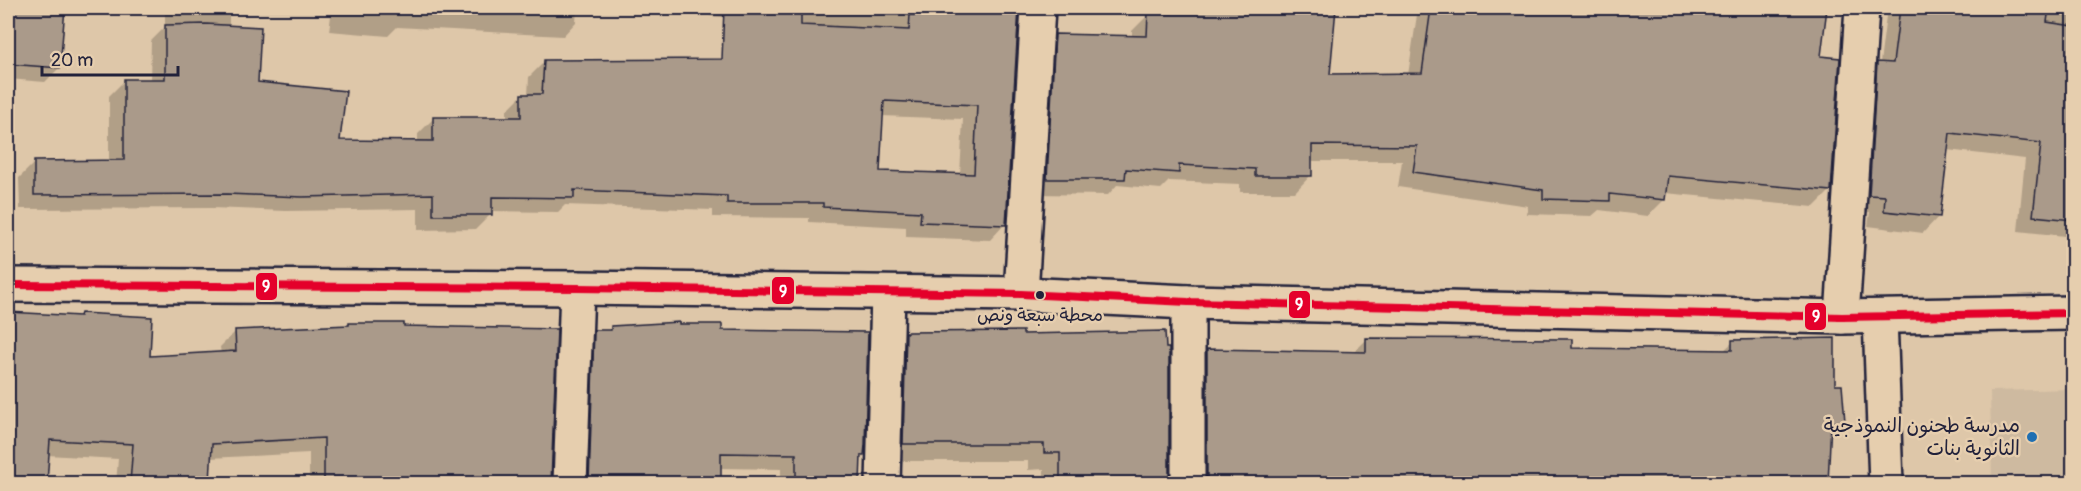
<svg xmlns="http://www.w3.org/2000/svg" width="2081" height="491" viewBox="0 0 2081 491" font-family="Pangolin,'Playpen Sans Arabic',sans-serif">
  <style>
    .built { fill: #cebaa0 }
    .shadow { fill: #0003; fill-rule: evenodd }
    .building { fill: #aa9a8a; stroke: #22223b; stroke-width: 1.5; fill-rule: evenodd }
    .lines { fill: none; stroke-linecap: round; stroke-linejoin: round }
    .minor-casing { stroke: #22223b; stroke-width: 38 }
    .tertiary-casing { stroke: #22223b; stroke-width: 38 }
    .minor { stroke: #e6ceae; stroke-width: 33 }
    .tertiary { stroke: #e6ceae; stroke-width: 33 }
    .bus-1-casing { stroke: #e6ceae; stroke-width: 12 }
    .bus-1 { stroke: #e4002b; stroke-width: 8 }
    .bus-dot { fill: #22223b; stroke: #e6ceae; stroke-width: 2 }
    .poi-dot { fill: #1f6fb2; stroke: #e6ceae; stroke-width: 2 }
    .labels { text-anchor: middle; stroke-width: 5; stroke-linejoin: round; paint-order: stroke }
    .bus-label { font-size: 18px; fill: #22223b; stroke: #e6ceae }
    .poi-label { font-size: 20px; fill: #22223b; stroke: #e6ceae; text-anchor: end }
    .line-badge { stroke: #e6ceae; stroke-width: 2 }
    .badge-label { font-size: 16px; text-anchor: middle; font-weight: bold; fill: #fff }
  </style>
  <rect width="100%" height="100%" fill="#dec7a9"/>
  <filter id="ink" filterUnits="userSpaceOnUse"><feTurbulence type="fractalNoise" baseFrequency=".0167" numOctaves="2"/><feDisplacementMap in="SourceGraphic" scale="12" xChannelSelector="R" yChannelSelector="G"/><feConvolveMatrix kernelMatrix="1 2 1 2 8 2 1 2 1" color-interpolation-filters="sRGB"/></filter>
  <g filter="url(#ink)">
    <path class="built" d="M2073,389V483H1992L1990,391Z"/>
    <path class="shadow" d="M8,8H64L59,68L45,82L8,79Z
      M165,8H229V27L256,83L339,142H418V134L433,119H507V110L522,95H528L529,77L544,62L847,60L848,28L710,16V8H1018L1005,224L990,240L906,237V227L809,222V218L713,217V210L565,205L558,212L491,211V214L476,229L418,230V209L286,211L211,208L20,209L19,178L34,163L109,162V96L125,80H150L151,41L165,27ZM881,116L963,119L960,175L878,173Z
      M332,8H577L576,22L563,36L397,27L388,36L329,31Z
      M1157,8H1335L1329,76L1408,75L1418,8H1826L1820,57L1830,191L1814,207L1665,193L1664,200L1648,216L1599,210L1592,216L1527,214L1528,206L1398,187L1402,161H1311V175L1295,192H1240V184L1169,181L1161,189L1117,185L1108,195L1031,194L1040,51L1056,35L1132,37V31L1148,15H1157Z
      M1887,8H2074V237L2018,231L2025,159L1947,150L1939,216L1923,233L1868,226L1870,212L1853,211L1862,79L1880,63Z
      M8,314L78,318L81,314L148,358L221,354L220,347L236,331L403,328L555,331L550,484H309V453L210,458L208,484H116L118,459L47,455L46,484H8Z
      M678,325L721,331L863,454L859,457V484H781V469L719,468V484H574L579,347L595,331L607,332L612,327Z
      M906,334L1022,335L1168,349V484H1044V469L1028,470V461H886L889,351Z
      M1367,339L1570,350L1723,351L1733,342L1833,386L1844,421L1829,436L1826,484H1190V367L1207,350L1352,354Z"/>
    <path class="building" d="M8,8H65L60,68L8,64Z
      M724,8H801V25L909,30L910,15H917V8H1019L1006,225L920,222L921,212L823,207V203H727V196L574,190V198L492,197V215H433V194L302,197L227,194L34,195V161L124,160V79H165V25L206,24L261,27L258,82L346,91L340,140L433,141V117H521V94H542L544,60L722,59ZM884,101L977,105L974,174L880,171Z
      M1172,8H1336L1330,74L1422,73L1431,8H1827L1821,56L1840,58L1831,191L1668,176L1665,200L1610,194V201L1543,199V190L1413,172L1417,146L1312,145V176H1255V169L1179,165V173L1126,169L1125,179H1047L1055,34L1147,36L1148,13H1172Z
      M1900,8H2049L2047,22L2073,26V220L2033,216L2041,143L1950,133L1940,217L1884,211L1885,196L1869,195L1877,62L1893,63Z
      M8,312L80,316L81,313L152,317L150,356L236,351L235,330L349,325V323H404V326L557,329L551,483H324V438L212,444L210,483H130L133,444L50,440L47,483H8Z
      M679,322V324H722V330L868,332L865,445L864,455H861L860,483H796V454L721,453V483H589L594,330H611V326Z
      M1023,331V334L1165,331L1166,348H1169V483H1060V453H1044V444H903L906,332Z
      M1366,338L1572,339V348L1732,350V340L1835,338V385H1842L1845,422H1831L1828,483H1207V349L1366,352Z"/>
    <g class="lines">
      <defs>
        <path id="minor" d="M1021,294L1038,8
          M1842,317L1862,8
          M1880,317L1886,484
          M570,484L577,288
          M883,484L888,293
          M1188,484V302"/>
        <path id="tertiary" d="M8,285L577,288L1021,294L1188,302L1842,317L2074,313"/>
      </defs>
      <use href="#minor" class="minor-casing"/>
      <use href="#tertiary" class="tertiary-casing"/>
      <use href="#minor" class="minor"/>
      <use href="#tertiary" class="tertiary"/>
      <defs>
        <path id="bus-1" d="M8,285L577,288L1021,294L1188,302L1842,317L2074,313"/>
      </defs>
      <use href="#bus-1" class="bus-1-casing"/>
      <use href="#bus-1" class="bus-1"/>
    </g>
  </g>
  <circle class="bus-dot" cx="1040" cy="295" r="5"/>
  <circle class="poi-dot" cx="2032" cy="437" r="6"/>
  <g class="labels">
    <g class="bus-label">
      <text x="1040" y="321">محطة سبعة ونص</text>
    </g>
    <g class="poi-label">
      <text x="2020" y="432">مدرسة طحنون النموذجية<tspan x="2020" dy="23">الثانوية بنات</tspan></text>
    </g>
  </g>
  <g class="line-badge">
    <rect x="255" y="272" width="23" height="29" rx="6" fill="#e4002b"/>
    <rect x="771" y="276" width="24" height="29" rx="6" fill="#e4002b"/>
    <rect x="1288" y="290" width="23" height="29" rx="6" fill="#e4002b"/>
    <rect x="1804" y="302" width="23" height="29" rx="6" fill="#e4002b"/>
  </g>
  <g class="badge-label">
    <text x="266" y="292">9</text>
    <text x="783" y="297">9</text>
    <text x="1299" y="310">9</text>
    <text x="1816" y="322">9</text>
  </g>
  <rect width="2081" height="491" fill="none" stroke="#e6ceae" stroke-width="30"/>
  <rect x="15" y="15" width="2051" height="461" fill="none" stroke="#22223b" stroke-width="2" filter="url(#ink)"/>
  <path d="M42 66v9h136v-9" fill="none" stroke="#22223b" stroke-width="3"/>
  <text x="51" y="66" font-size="18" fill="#22223b" stroke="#e6ceae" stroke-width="4.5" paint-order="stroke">20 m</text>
</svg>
